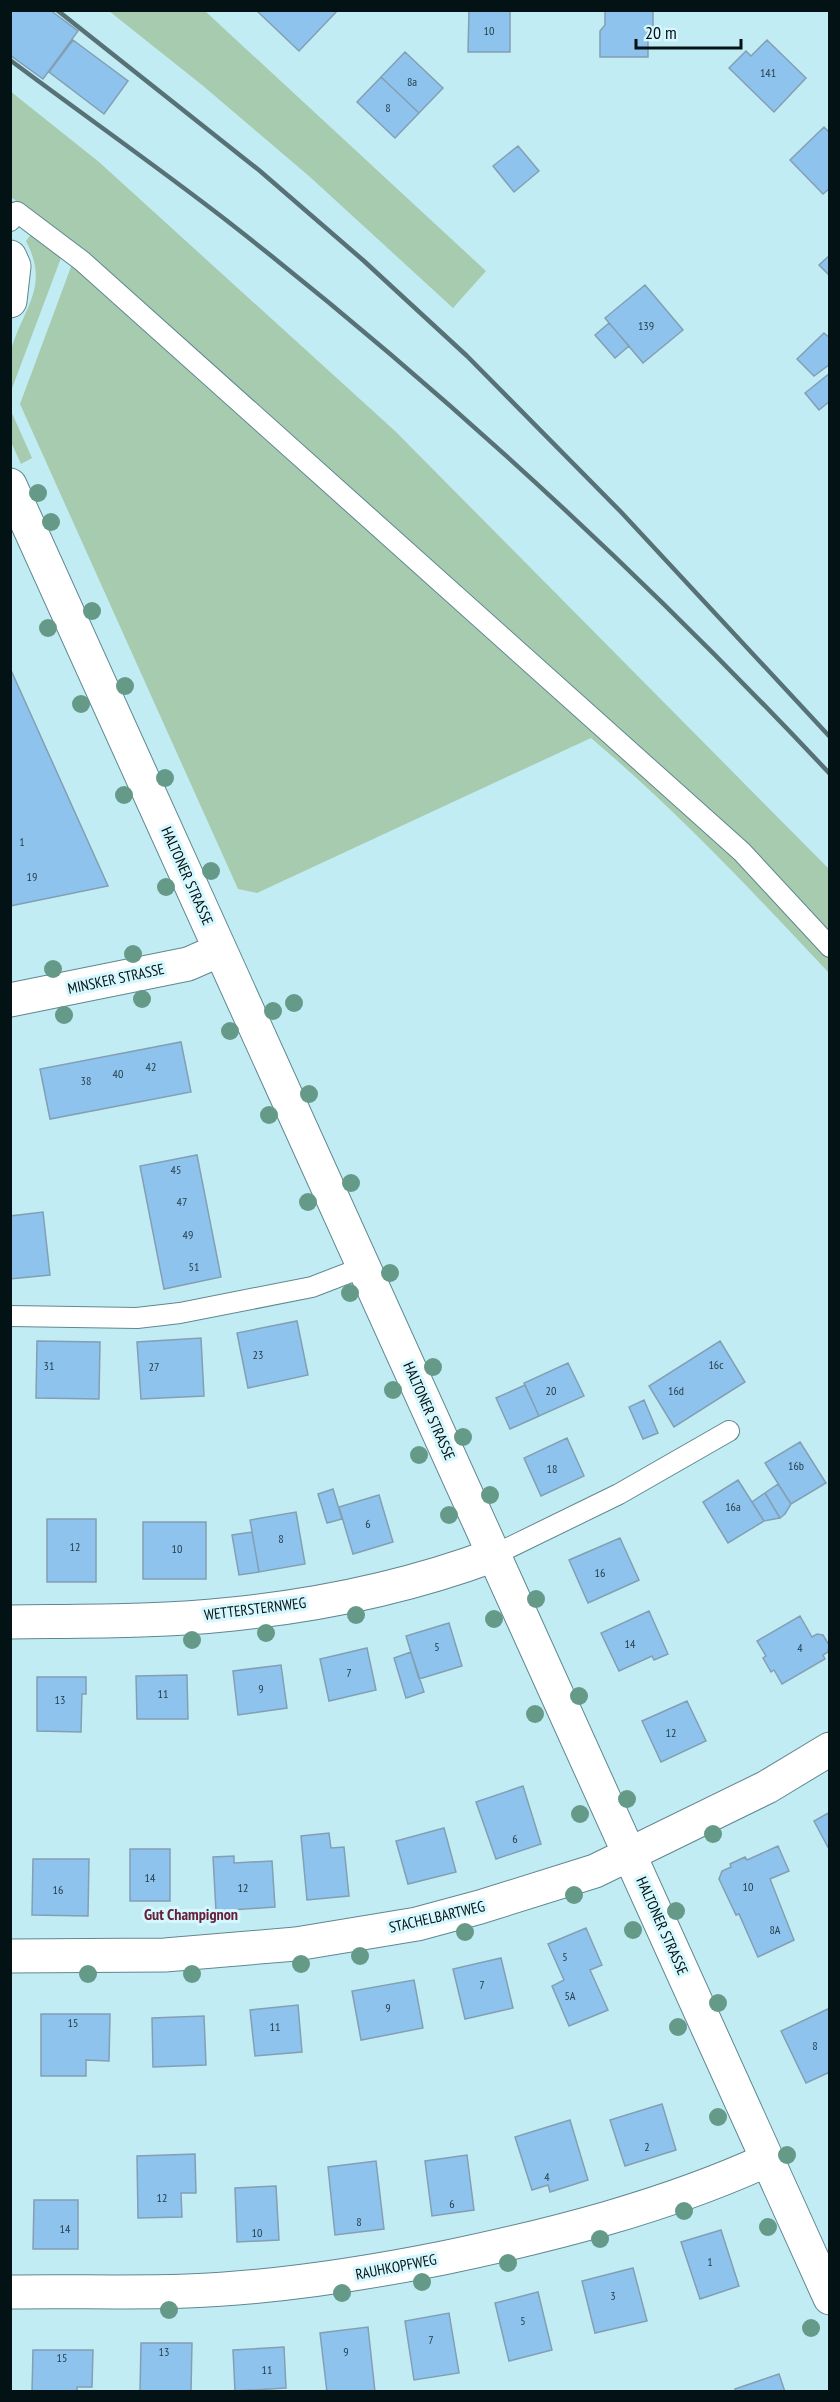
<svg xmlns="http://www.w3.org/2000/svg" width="840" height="2402" viewBox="0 0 840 2402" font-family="'PT Sans Narrow',sans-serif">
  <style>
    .green { fill: #a7cbaf }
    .building { fill: #8dc3ec; stroke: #839fb4; stroke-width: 1.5 }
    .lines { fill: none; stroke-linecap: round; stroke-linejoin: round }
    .service-casing { stroke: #60878f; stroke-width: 22 }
    .minor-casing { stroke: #60878f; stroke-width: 35 }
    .service { stroke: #fff; stroke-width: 20 }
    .minor { stroke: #fff; stroke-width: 33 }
    .rail { stroke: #577176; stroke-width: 4.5 }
    .tree { fill: #669a88 }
    .labels { text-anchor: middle; stroke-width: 6; stroke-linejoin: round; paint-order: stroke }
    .number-label { font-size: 12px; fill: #263e4a }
    .street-label { font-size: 15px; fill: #031214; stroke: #d6f7fe }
    .neighbourhood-label { font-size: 16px; font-weight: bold; fill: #65213a; stroke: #d6f7fe }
  </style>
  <rect width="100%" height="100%" fill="#c2ecf4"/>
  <path class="green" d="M109,11H205L486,271L453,308L310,177L202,85Z
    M10,91L99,162L395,431L829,869V973C753,892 676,810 591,738L257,893L238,889L20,404L78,248L11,197Z
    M32,233L61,258L11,391C11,379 8,362 11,350C24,306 50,287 26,241Z
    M11,411L32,458L21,464L11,442Z"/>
  <path class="building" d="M10,10H50L78,31L43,79L10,55Z
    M256,10H338L299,51Z
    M469,10H510V52H468Z
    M605,10H653V31L648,37V57H600V31L605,25Z
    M73,40L128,81L104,114L49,72Z
    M767,40L806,78L774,112L729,68L746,51L751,56Z
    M405,52L443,88L419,113L381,77Z
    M381,77L419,113L395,138L357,102Z
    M824,127L830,133V188L823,194L790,160Z
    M518,146L539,171L514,192L493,166Z
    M830,255V276L819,265Z
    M645,285L683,330L643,363L605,318Z
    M609,323L629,346L615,358L595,335Z
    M824,333L830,338V364L814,376L797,359Z
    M830,373V401L819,410L805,393Z
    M10,668L108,886L10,906Z
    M181,1042L191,1092L50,1119L40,1069Z
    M197,1155L221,1277L164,1289L140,1166Z
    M43,1212L50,1275L10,1279V1216Z
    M297,1321L308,1375L248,1388L237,1333Z
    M201,1338L204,1396L141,1399L137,1342Z
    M37,1341L100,1342L99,1399L36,1398Z
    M720,1341L745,1382L674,1427L649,1386Z
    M568,1363L584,1396L539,1416L524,1383Z
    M525,1385L539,1416L510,1429L496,1398Z
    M644,1400L658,1433L643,1439L629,1407Z
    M567,1438L584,1476L541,1496L524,1458Z
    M800,1442L826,1483L791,1504L765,1463Z
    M738,1480L764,1521L728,1543L703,1502Z
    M778,1484L791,1504L785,1514L780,1518L765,1493Z
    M333,1489L342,1519L327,1523L318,1494Z
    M765,1493L780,1518L764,1521L752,1502Z
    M379,1495L393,1542L353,1554L339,1507Z
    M296,1512L305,1564L259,1572L250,1520Z
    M47,1519H96V1582H47Z
    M143,1522H206V1579H143Z
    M252,1532L259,1572L239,1575L232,1535Z
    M620,1538L639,1580L588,1603L569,1560Z
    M649,1611L668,1654L654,1660L652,1656L619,1671L601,1633Z
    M800,1616L812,1637L817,1634L823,1635L829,1645L828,1652L823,1655L825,1659L782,1684L774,1670L771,1672L763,1658L766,1656L757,1641Z
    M449,1623L462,1666L419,1679L406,1636Z
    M367,1648L376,1690L329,1701L320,1659Z
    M411,1652L424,1692L406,1698L394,1658Z
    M281,1665L287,1708L238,1715L233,1671Z
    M187,1675L188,1719H137L136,1676Z
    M37,1677H86V1694H82L81,1732L37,1731Z
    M687,1701L706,1741L661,1762L642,1721Z
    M523,1786L541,1844L496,1859L476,1802Z
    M830,1812V1851L814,1821Z
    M444,1828L456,1872L408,1884L396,1841Z
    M329,1833L331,1848L344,1847L349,1896L307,1900L301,1836Z
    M778,1846L789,1871L770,1879L794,1940L758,1957L739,1914L736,1915L719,1879L722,1871L731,1867L730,1864L745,1857L747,1860Z
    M130,1849H170V1901H130Z
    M234,1856V1863L272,1861L275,1907L216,1911L213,1857Z
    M33,1859H89L88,1916L32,1915Z
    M586,1928L602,1965L590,1970L608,2010L569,2026L552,1986L564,1980L548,1944Z
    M501,1958L513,2008L465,2019L453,1969Z
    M414,1980L423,2028L361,2040L352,1991Z
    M298,2005L302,2052L255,2056L250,2010Z
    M830,2008V2072L806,2083L781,2031Z
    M41,2014H110L109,2061L86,2060V2076H41Z
    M204,2016L206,2065L153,2067L152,2018Z
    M662,2104L676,2150L625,2166L610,2120Z
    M570,2120L588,2180L550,2192L548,2185L532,2190L515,2137Z
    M195,2154L196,2193H181L182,2217L138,2218L137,2156Z
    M467,2155L474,2210L432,2216L425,2161Z
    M376,2161L384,2229L335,2235L328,2167Z
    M276,2186L279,2240L237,2242L235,2188Z
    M34,2200H78V2249H33Z
    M721,2230L739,2286L700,2299L681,2242Z
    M633,2268L647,2321L595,2333L582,2281Z
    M538,2292L552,2350L509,2361L495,2303Z
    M449,2313L459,2373L414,2380L405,2321Z
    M368,2327L375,2392H327L320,2333Z
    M141,2343H192L191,2392H140Z
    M284,2347L286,2388L235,2391L233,2350Z
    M33,2350H93L92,2387H77V2392H32Z
    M779,2374L785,2392H736L735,2389Z"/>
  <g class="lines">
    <defs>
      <path id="service" d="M10,221L17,212L82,261L742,852L830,947
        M10,1316L137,1318L180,1313L312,1287L364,1267
        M494,1555L619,1494L729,1431"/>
      <path id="minor" d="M10,257L14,266L10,301
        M10,485L830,2298
        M10,1000L188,964L220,950
        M10,1622C85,1621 159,1622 233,1614C321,1605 411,1586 494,1555
        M10,1956L165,1955L296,1944L417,1924L480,1907L595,1871L767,1787L830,1749
        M10,2292C69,2291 128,2293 187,2291C273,2288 358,2275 443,2258C553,2235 664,2207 767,2160"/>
    </defs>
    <use href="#service" class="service-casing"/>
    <use href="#minor" class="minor-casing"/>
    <use href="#service" class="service"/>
    <use href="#minor" class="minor"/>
    <path class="rail" d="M57,10L260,171L364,261L467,356L621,512L830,737
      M10,60C82,114 155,165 226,220C441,388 643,575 830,774"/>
  </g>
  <g class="tree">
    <circle cx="38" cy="493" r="9"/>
    <circle cx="51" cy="522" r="9"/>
    <circle cx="92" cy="611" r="9"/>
    <circle cx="48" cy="628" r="9"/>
    <circle cx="125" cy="686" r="9"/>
    <circle cx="81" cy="704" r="9"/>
    <circle cx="165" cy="778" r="9"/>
    <circle cx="124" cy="795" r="9"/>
    <circle cx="211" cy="871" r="9"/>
    <circle cx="166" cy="887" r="9"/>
    <circle cx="133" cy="954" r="9"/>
    <circle cx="53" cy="969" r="9"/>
    <circle cx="142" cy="999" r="9"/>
    <circle cx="294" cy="1003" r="9"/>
    <circle cx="273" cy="1011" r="9"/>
    <circle cx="64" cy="1015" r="9"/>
    <circle cx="230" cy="1031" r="9"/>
    <circle cx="309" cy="1094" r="9"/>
    <circle cx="269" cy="1115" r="9"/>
    <circle cx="351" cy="1183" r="9"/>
    <circle cx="308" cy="1202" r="9"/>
    <circle cx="390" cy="1273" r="9"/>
    <circle cx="350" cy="1293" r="9"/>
    <circle cx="433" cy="1367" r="9"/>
    <circle cx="393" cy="1390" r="9"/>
    <circle cx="463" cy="1437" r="9"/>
    <circle cx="419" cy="1455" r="9"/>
    <circle cx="490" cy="1495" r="9"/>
    <circle cx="449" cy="1515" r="9"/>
    <circle cx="536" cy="1599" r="9"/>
    <circle cx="356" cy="1615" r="9"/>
    <circle cx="494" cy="1619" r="9"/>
    <circle cx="266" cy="1633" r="9"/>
    <circle cx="192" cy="1640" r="9"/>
    <circle cx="579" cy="1696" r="9"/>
    <circle cx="535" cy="1714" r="9"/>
    <circle cx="627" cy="1799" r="9"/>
    <circle cx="580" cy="1814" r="9"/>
    <circle cx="713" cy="1834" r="9"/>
    <circle cx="574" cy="1895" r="9"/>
    <circle cx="676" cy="1911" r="9"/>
    <circle cx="633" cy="1930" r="9"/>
    <circle cx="465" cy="1932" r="9"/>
    <circle cx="360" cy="1956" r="9"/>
    <circle cx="301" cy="1964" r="9"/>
    <circle cx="88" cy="1974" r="9"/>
    <circle cx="192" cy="1974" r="9"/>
    <circle cx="718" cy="2003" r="9"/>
    <circle cx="678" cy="2027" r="9"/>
    <circle cx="718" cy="2117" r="9"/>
    <circle cx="787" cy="2155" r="9"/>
    <circle cx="684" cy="2211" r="9"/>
    <circle cx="768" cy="2227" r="9"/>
    <circle cx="600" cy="2239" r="9"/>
    <circle cx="508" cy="2263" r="9"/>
    <circle cx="422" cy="2282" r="9"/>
    <circle cx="342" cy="2293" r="9"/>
    <circle cx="169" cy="2310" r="9"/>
    <circle cx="811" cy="2328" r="9"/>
  </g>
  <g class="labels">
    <g class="number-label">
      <text x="489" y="35">10</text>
      <text x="768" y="77">141</text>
      <text x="412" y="86">8a</text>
      <text x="388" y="112">8</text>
      <text x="646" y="330">139</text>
      <text x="22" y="846">1</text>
      <text x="32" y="881">19</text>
      <text x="151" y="1071">42</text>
      <text x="118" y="1078">40</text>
      <text x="86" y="1085">38</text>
      <text x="176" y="1174">45</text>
      <text x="182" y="1206">47</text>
      <text x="188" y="1239">49</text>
      <text x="194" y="1271">51</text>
      <text x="258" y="1359">23</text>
      <text x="716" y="1369">16c</text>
      <text x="49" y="1370">31</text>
      <text x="154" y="1371">27</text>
      <text x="551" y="1395">20</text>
      <text x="676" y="1395">16d</text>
      <text x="796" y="1470">16b</text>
      <text x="552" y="1473">18</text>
      <text x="733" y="1511">16a</text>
      <text x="368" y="1528">6</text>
      <text x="281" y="1543">8</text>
      <text x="75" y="1551">12</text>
      <text x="177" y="1553">10</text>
      <text x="600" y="1577">16</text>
      <text x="630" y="1648">14</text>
      <text x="437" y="1651">5</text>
      <text x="800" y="1652">4</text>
      <text x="349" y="1677">7</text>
      <text x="261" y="1693">9</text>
      <text x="163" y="1698">11</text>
      <text x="60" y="1704">13</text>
      <text x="671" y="1737">12</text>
      <text x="515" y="1843">6</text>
      <text x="150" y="1882">14</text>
      <text x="748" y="1891">10</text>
      <text x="243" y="1892">12</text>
      <text x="58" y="1894">16</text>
      <text x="775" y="1934">8A</text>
      <text x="565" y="1961">5</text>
      <text x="482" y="1989">7</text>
      <text x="570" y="2000">5A</text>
      <text x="388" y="2012">9</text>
      <text x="73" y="2027">15</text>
      <text x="275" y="2031">11</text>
      <text x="815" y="2050">8</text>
      <text x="647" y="2151">2</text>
      <text x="547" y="2181">4</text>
      <text x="162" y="2202">12</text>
      <text x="452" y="2208">6</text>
      <text x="359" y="2226">8</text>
      <text x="65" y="2233">14</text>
      <text x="257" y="2237">10</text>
      <text x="710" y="2266">1</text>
      <text x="613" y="2300">3</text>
      <text x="523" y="2325">5</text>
      <text x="431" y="2344">7</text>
      <text x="164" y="2356">13</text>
      <text x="346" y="2356">9</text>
      <text x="62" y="2362">15</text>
      <text x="267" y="2374">11</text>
    </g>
    <g class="street-label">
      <text transform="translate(187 876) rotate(66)" y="5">HALTONER STRASSE</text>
      <text transform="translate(116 979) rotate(-12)" y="5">MINSKER STRASSE</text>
      <text transform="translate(429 1411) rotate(66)" y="5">HALTONER STRASSE</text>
      <text transform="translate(255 1609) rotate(-7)" y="5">WETTERSTERNWEG</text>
      <text transform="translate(437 1917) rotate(-13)" y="5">STACHELBARTWEG</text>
      <text transform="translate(662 1926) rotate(66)" y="5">HALTONER STRASSE</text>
      <text transform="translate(396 2267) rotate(-11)" y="5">RAUHKOPFWEG</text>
    </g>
    <g class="neighbourhood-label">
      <text x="191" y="1920">Gut Champignon</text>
    </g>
  </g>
  <rect width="840" height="2402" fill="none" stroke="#031214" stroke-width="24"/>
  <path d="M636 39v9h105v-9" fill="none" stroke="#031214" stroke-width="3"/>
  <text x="645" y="39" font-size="18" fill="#031214" stroke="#d6f7fe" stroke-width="4.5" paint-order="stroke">20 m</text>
</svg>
